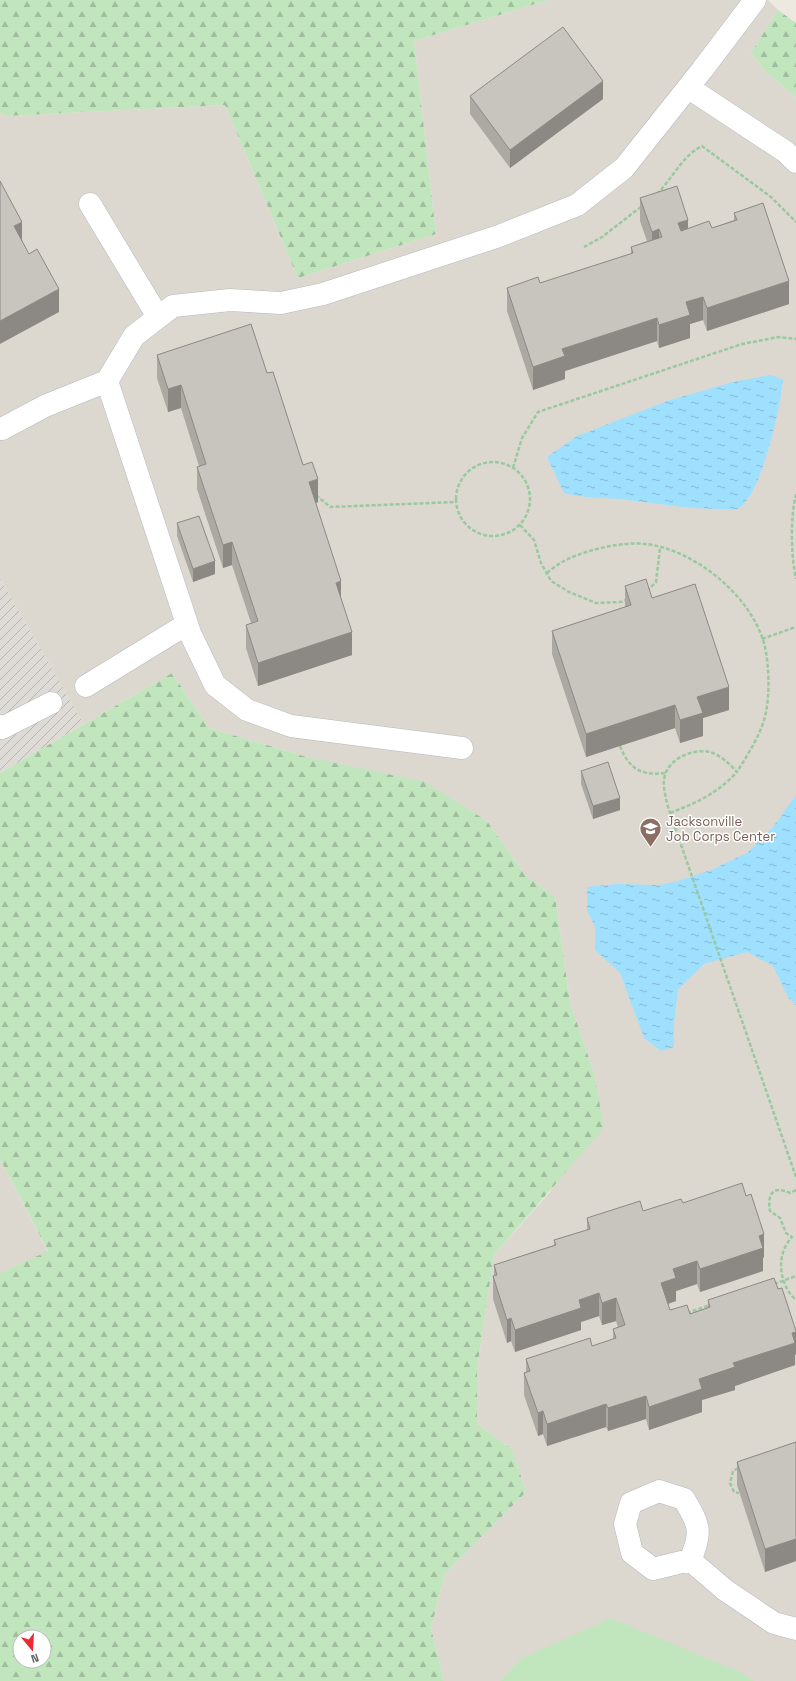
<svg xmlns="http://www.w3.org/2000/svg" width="796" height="1681" viewBox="0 0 796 1681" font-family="'Space Grotesk',sans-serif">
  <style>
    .industrial { fill: url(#industrial-furrows) }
    .education { fill: #ddd8cf }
    .forest { fill: url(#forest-firs); fill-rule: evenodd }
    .pitch { fill: #c1e6bd }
    .water { fill: url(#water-ripples) }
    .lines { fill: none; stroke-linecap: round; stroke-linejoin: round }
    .minor-casing { stroke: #b4b8bc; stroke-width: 23 }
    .path { stroke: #98c9a0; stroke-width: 2.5; stroke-dasharray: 4 2; stroke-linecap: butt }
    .minor { stroke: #fff; stroke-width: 22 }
    .wall { fill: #aca9a3 }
    .shaded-wall { fill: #8c8985 }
    .building { fill: #c8c4be; stroke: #8c8985 }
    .labels { text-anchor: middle; stroke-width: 3; stroke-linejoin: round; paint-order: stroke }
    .education-label { font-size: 13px; fill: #785e54; stroke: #fff; text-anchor: start }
  </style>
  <defs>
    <pattern id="industrial-furrows" width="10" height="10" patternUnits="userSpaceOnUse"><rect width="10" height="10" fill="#dedbd6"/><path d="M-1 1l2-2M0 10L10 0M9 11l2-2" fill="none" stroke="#b7b5b1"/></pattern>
    <pattern id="forest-firs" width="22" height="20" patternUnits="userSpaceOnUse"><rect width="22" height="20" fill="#c1e6bd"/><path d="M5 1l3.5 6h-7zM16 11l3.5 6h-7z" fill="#a0be9d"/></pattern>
    <pattern id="water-ripples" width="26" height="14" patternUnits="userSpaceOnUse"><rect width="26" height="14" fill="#9fe0ff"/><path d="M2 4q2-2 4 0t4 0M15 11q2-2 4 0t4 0" fill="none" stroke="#85b9d2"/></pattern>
  </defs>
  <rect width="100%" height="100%" fill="#ede9e1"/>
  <path class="industrial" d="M0,578L84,724L0,773Z"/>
  <path class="education" d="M548,0H768L778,10L751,53L767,73L796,97V1681H444L431,1628L445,1574L526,1492L512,1449L477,1424V1369L494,1255L550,1192L594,1073L570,1002L555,897L525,875L487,821L307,757L209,728L172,673L84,724L0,578V113L7,116L225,105L298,278L436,234L414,41Z
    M0,1159L48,1252L0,1273Z"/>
  <path class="forest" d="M0,0H548L414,41L436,234L298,278L225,105L7,116L0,113Z
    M778,10L796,23V97L767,73L751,53Z
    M172,673L209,728L307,757L425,782L487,821L525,875L555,897L570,1002L594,1073L604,1128L494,1255L477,1369V1424L512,1449L526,1492L445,1574L431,1628L444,1681H0V1273L48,1251L0,1159V773ZM20,1637H44V1661H20Z"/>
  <path class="pitch" d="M611,1618L740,1672L754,1681H500L522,1658Z"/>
  <path class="water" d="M769,375L783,379C781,404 761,500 737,509C733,510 726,509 722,509C690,509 659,504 627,500C604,497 587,499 564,493L547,457L577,436L670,400L733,382Z
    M796,795V1005L789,999L773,966L747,952L704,964L678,989L674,1023V1047L661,1051L644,1038L620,973L595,950V927L587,910V887L617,884L659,885L675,882L711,870L747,853L773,827Z"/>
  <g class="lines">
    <defs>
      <path id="minor" d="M689,88L786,152L796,162
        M90,204L158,317
        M107,381L134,336L173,306L230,300L281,303L323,294L499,236L577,205L624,168L702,70L755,0
        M0,428L2,429L45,406L107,381L190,633L215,685L247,710L291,726L462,748
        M86,686L187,624
        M0,726L2,728L51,703
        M659,1491L684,1499C699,1524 703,1532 690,1560L653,1569L632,1553L625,1524L631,1503Z
        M690,1560L725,1590L774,1623L796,1629"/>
    </defs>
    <use href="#minor" class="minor-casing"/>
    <path class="path" d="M657,194C672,179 683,155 702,146L771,197L796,222
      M584,247L602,237L642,206
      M456 499a37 37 0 1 1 74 0a37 37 0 1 1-74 0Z
      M513,468L522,438L538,412L742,344L779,337L796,339
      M796,494C790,518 791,556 796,579
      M316,495L330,507L455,502
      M520,525L534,540L541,563L551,581L569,592L596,603L621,602L628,599
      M547,573C552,569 558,564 564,561C585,550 623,541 646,544C695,550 750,595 764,643C769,662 770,692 766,712C762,733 748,754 737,772
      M647,591L656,582L660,548
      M762,639L796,627
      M620,746C629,769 641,776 666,773
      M670,813C696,803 718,793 737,772C730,764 720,755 710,752C691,748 666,760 664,780C663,789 667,804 670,813L796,1177
      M796,1190L790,1193C773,1185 767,1194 770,1211L780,1218L786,1233L792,1237C775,1255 779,1285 796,1300
      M774,1284L796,1276
      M687,1313L710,1305
      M738,1468L733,1471L730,1483L734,1492L739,1493"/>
    <use href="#minor" class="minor"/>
  </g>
  <path class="wall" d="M470,96L603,99L510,168L470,114Z
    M640,198L688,228H712L734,220V213L789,304L707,331L703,320L690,324V338L659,348L657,341L565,371V379L533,390L507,311V288L540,283L631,254V247L647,241L640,221Z
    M157,355L267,373L318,502L316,503L341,599L352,655L258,686L246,648V625L251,623L232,565L223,568L197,489V467L199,466L181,408L168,412L157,378Z
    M177,523L215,574L193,582L177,536Z
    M625,586L652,598L729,710L703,718V736L680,743L675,728L586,757L552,654V631L625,607Z
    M581,771L620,810L593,819L581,784Z
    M683,1203L764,1257L763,1258V1271L700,1292L697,1284L676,1291V1301L668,1304L670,1310L690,1314L708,1308V1300L778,1289L796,1331V1354L795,1355V1365L735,1386V1390L702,1400V1412L649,1430L646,1419L608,1431L606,1427L547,1446L543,1434L538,1436L524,1395V1373L526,1372V1359L592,1346L613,1339V1329L618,1327L616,1321L602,1325L599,1316L581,1322V1330L515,1352L511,1341L507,1343L493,1299V1276H494V1265L554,1245V1240L587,1230V1218L643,1211Z
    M796,1442V1561L765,1572L737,1485V1462Z"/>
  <path class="shaded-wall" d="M603,81V99L510,168V150Z
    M688,220V242L678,246V223Z
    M22,222V245L14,226Z
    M659,229V252L652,254V232Z
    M789,281V304L707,331V308Z
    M59,289V312L0,344V321Z
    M703,297V320L690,324V338L659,348V325L686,302Z
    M657,318V341L565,371V379L533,390V367L562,349Z
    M181,385V408L168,412V389Z
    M318,479V502L309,505V482Z
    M232,542V565L223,568V545Z
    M215,561V574L193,582V569Z
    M341,581V604L336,583Z
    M352,632V655L258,686V663Z
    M729,687V710L703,718V736L680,743V720L697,697Z
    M675,705V728L586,757V734Z
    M620,798V810L593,819V806Z
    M764,1234V1257L763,1258V1271L700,1292V1269L759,1236Z
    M697,1261V1284L676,1291V1301L661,1306V1283L673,1269Z
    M599,1293V1316L581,1322V1330L515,1352V1330L579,1300Z
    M616,1298V1321L602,1325V1303Z
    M511,1318V1341L507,1343V1320Z
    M796,1332V1354L795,1355V1365L735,1386V1390L702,1400V1412L649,1430V1407L699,1379L733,1363L792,1333Z
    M646,1396V1419L608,1431V1408Z
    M606,1404V1427L547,1446V1424Z
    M543,1411V1434L538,1436V1413Z
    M796,1539V1561L765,1572V1549Z"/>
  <path class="building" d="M563,27L603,81L510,150L470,96Z
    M0,181L22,222L14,226L29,254L37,249L59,289L0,321Z
    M677,186L688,220L678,223L681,231L709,221L712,228L737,220L734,213L763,203L789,281L707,308L703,297L686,302L690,315L659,325L657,318L562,349L565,356L533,367L507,288L538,277L540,283L633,253L631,247L662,237L659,229L652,232L640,198Z
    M251,324L267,373L273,372L303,465L312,462L318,479L309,482L341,581L336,583L352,632L258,663L246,625L258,621L232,542L223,545L197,467L206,464L181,385L168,389L157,355Z
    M199,516L215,561L193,569L177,523Z
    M646,579L652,598L695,584L729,687L697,697L703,713L680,720L675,705L586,734L552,631L631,605L625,586Z
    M608,762L620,798L593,806L581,771Z
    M742,1183L746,1196L751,1194L764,1234L759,1236L763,1248L700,1269L697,1261L673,1269L676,1278L661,1283L670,1310L687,1305L690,1314L710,1307L708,1300L774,1278L778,1289L782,1288L796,1331V1332L792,1333L795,1343L733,1363L735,1367L699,1379L702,1389L649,1407L646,1396L608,1408L606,1404L547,1424L543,1411L538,1413L524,1373L530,1371L526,1359L590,1338L592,1346L616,1338L613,1329L625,1325L616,1298L602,1303L599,1293L579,1300L581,1308L515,1330L511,1318L507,1320L493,1276L497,1275L494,1265L556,1245L554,1240L590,1229L587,1218L640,1201L643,1211L681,1199L683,1203Z
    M796,1442V1539L765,1549L737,1462Z"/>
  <defs>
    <symbol id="university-pin" viewBox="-11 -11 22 30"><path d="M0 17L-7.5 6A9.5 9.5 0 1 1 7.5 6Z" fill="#8d6e63" stroke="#fff"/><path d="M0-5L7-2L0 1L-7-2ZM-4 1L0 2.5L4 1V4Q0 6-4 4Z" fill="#fff"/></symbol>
  </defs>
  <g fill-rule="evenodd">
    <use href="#university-pin" x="638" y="816" width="25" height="34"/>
  </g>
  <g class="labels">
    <g class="education-label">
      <text x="666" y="826">Jacksonville<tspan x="666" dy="15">Job Corps Center</tspan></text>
    </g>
  </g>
  <g transform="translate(32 1649) rotate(162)"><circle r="19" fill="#ffffff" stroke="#bdbfc0"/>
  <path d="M0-3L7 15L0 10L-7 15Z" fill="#ec2830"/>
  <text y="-6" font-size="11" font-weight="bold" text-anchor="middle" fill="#5a5f62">N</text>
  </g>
</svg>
